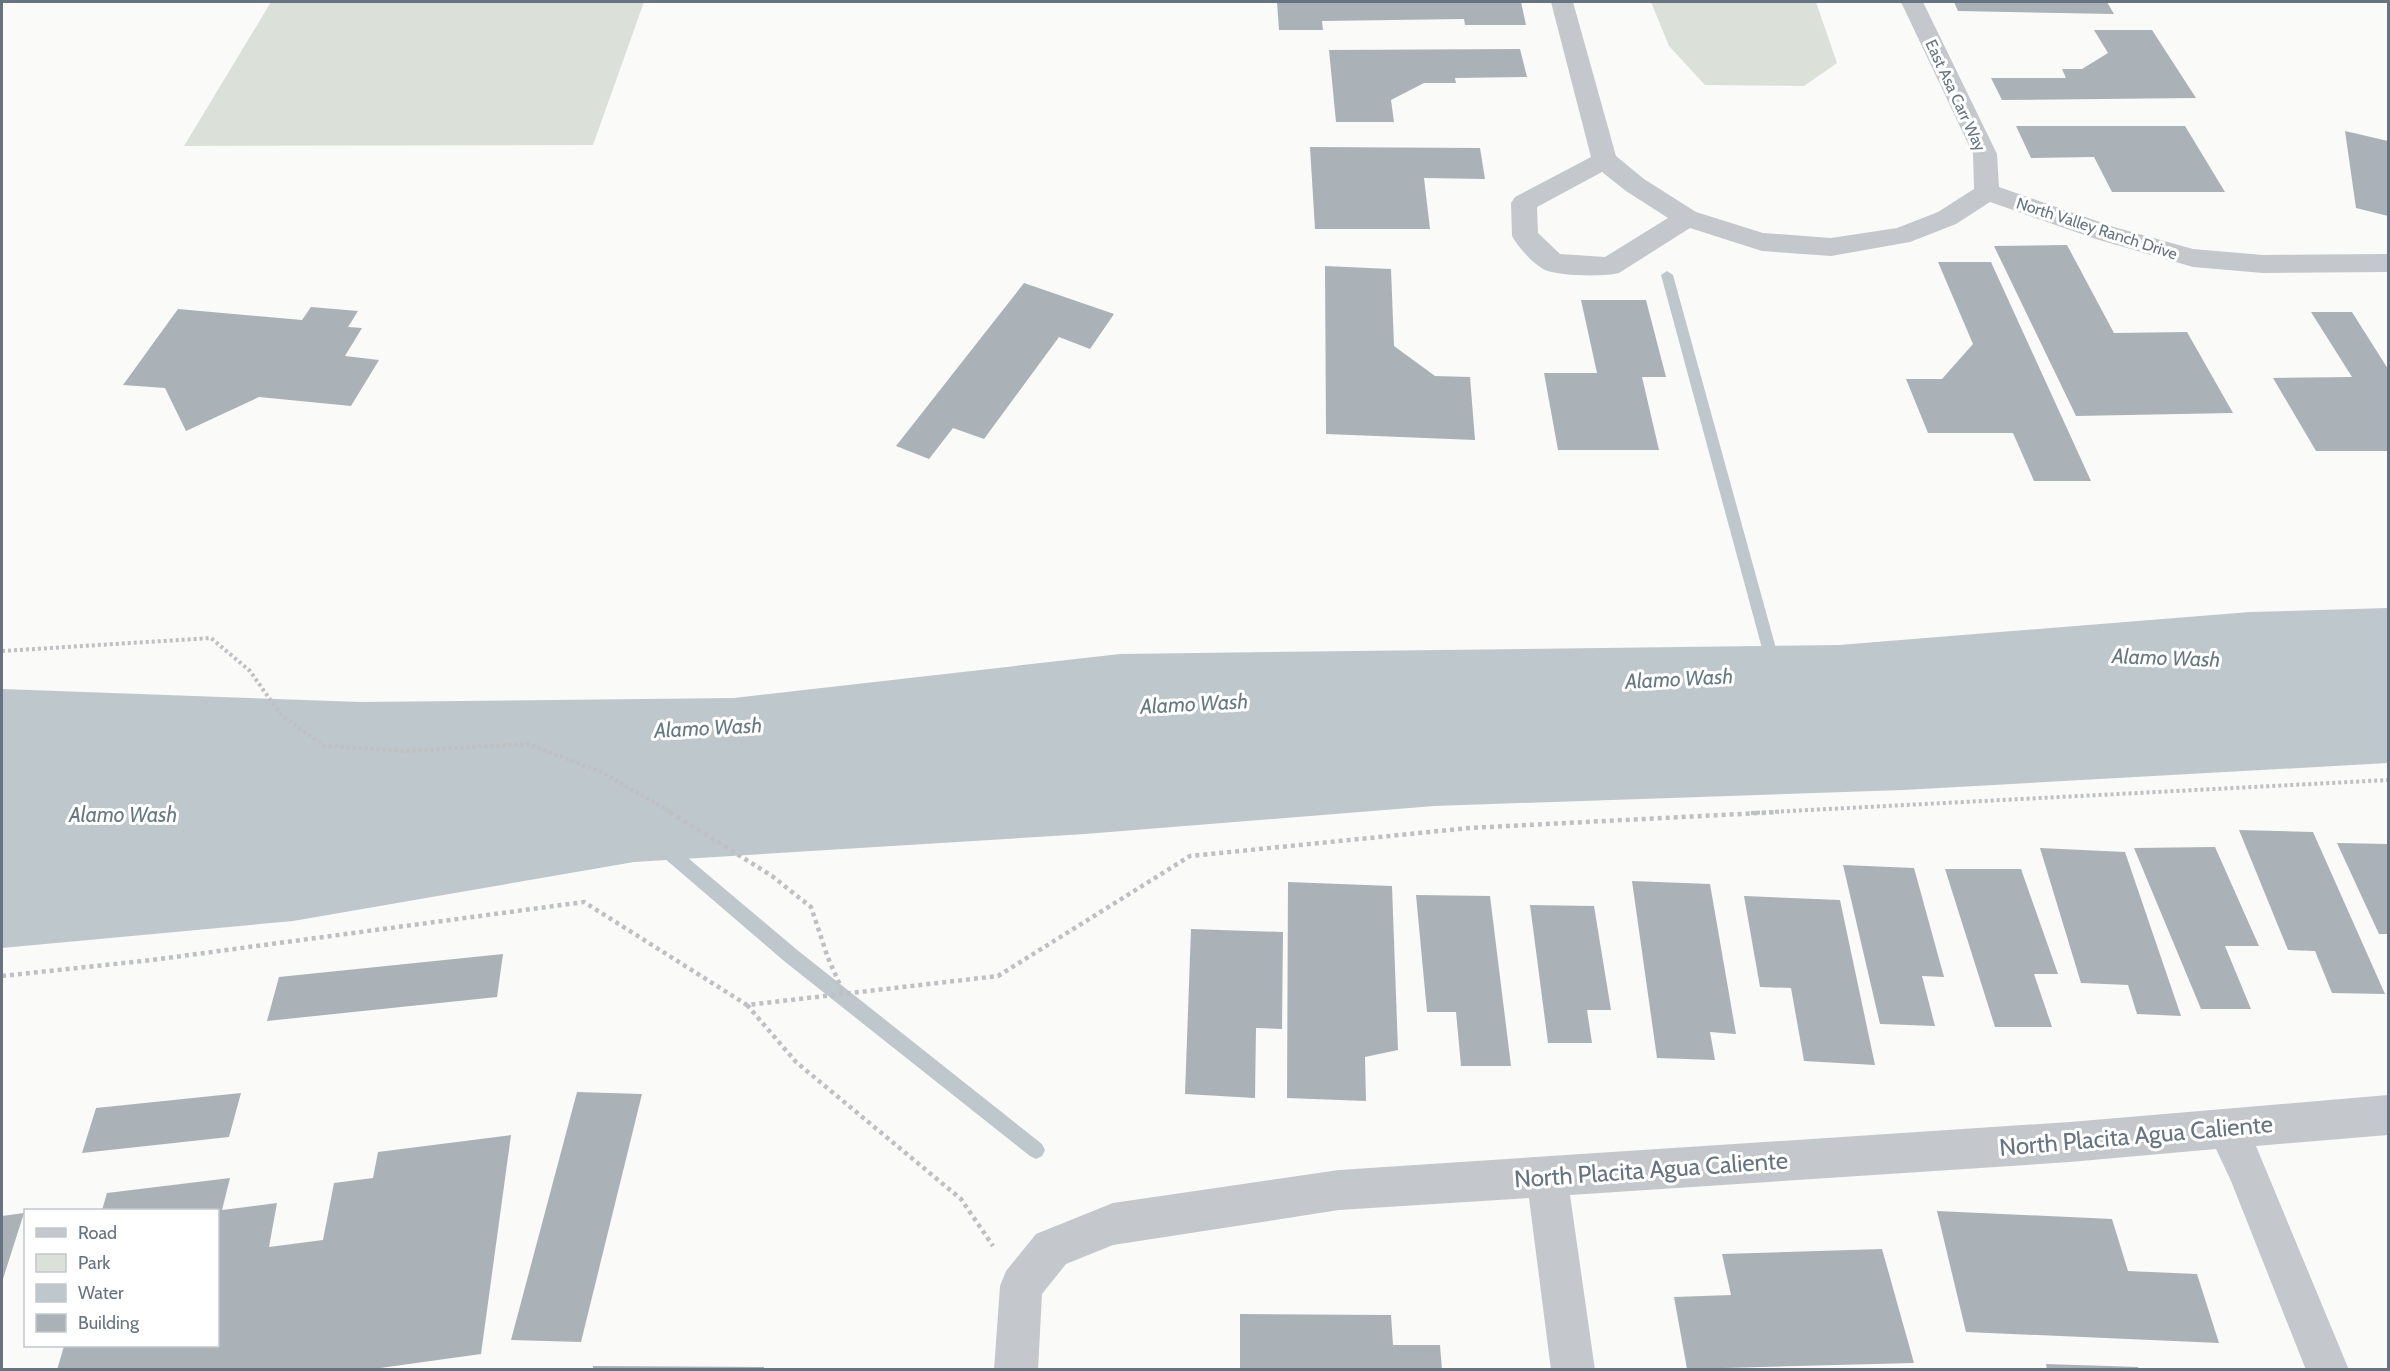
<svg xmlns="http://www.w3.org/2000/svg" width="2390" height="1371" viewBox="0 0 2390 1371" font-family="Cabin,sans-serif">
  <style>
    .green { fill: #dbe1d9 }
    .water { fill: #bec7cc }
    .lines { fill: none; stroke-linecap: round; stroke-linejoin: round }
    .stream { fill: #bec7cc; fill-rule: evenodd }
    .building { fill: #aab2b8 }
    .path-far1 { stroke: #bec0c3; stroke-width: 4; stroke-dasharray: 3 3; stroke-linecap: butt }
    .path { stroke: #bec0c3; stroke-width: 4.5; stroke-dasharray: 4 4; stroke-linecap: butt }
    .minor { fill: #c4c7cb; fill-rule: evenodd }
    .labels { text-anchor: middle; stroke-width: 6; stroke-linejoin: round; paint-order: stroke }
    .far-street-label { font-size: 16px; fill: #667481; stroke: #fff }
    .water-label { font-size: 21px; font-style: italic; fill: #667982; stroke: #fff }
    .near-street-label { font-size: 24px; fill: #667481; stroke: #fff }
  </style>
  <rect width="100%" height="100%" fill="#fafaf8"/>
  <path class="green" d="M271,2H644L593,145L184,146Z
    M1651,2H1816L1837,63L1804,86L1705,85L1669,46Z"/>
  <path class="water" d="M2388,608V763L1903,790L1434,806L1085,834L634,862L293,921L2,948V689L361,702L734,698L1120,654L1839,645L2250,612Z"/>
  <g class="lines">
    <path class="stream" d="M1667,271L1673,275L1780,663L1778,667L1773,669L1768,667L1766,663L1661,275Z
      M663,840L669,842L796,949L1042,1144L1045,1150L1042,1156L1036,1159L1030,1156L784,961L657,852L655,847L657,842Z"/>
  </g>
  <path class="building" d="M1277,2H1521L1526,25H1465L1464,19L1322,21L1323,30H1279Z
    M1954,2H2107L2114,14L1958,11Z
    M2094,30H2152L2196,98L2002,100L1991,78H2066L2062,69H2082L2108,53Z
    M1520,49L1527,77L1455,78L1456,83H1424L1391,100L1394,122H1336L1329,50Z
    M2016,126H2185L2225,192H2112L2094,157L2031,158Z
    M2345,131L2388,141V216L2356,208Z
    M1310,147L1480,148L1485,179L1424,178L1430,229H1315Z
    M2067,245L2114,333L2187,332L2233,413L2076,416L1994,246Z
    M1938,262H1991L2091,481H2034L2013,433H1928L1906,379H1942L1973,344Z
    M1325,266L1391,269L1394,346L1435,376L1470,377L1475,440L1326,434Z
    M1024,283L1114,314L1090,349L1059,337L984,439L953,428L929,459L896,446Z
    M1581,300H1646L1666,377H1642L1659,450H1558L1544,373H1597Z
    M311,307L358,311L348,327L362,328L345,356L379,360L351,406L259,397L186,431L165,388L123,385L178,309L302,320Z
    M2311,312H2352L2388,369V451H2316L2273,378L2352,377Z
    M2239,830L2313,832L2385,994L2332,993L2315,951L2288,950Z
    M2337,843L2388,844V934H2379Z
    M2215,847L2259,946H2225L2251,1009H2201L2134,848Z
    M2040,848L2125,852L2181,1016L2137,1014L2128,985L2081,983Z
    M1843,865L1914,868L1944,977L1922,976L1935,1026L1880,1024Z
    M1945,869H2021L2058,974H2034L2052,1027H1995Z
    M1632,881L1710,884L1736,1034L1710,1032L1715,1060L1657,1058Z
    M1288,882L1392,886L1398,1050L1365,1057L1366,1101L1287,1098Z
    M1416,895L1490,896L1511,1066H1461L1456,1012H1427Z
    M1744,896L1840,900L1875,1065L1804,1061L1791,988L1760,987Z
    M1530,905L1594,906L1611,1010H1587L1592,1043H1548Z
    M1191,929L1283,932L1282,1029L1256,1028L1255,1098L1185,1094Z
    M503,954L497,997L267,1021L279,977Z
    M577,1092L642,1094L581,1342L511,1340Z
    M241,1093L229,1137L82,1153L96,1108Z
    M511,1135L481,1354L366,1370H57L64,1346H218V1210H102L107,1193L230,1178L222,1210L277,1203L269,1247L323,1240L334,1183L373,1178L378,1152Z
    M1937,1211L2112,1219L2128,1271L2197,1274L2219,1343L1966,1332Z
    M24,1213L2,1282V1216Z
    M1882,1249L1914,1363L1687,1369L1674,1297L1731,1295L1722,1254Z
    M1240,1314L1391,1315L1393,1345H1440L1442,1370H1240Z
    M2046,1364L2138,1367L2139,1370H2047Z
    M593,1366L764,1367V1370H593Z"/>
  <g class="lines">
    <path class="path-far1" d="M2,651L211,638L250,671L281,715L324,746L405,751L528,744L601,772L673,813
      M1751,813L2388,780"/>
    <path class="path" d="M670,812L772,876L811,907L828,958L844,994
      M2,976L152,960L584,902L747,1005L998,976L1190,856L1469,828L1779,812
      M747,1005L796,1062L961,1199L993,1246"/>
    <path class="minor" d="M1551,2H1573L1616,156L1644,179L1696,212L1763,233L1831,238L1897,228L1938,212L1974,189L1973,154L1901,2H1923L1997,154L1999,187L2114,227L2193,249L2263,255L2388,254V272L2263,273L2193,267L2096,239L1990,202L1956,224L1910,242L1831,256L1762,251L1690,228L1619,273C1605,277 1558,276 1545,270C1533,264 1518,247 1512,236L1511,203L1515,197L1591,157ZM1602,172L1626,191L1668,218L1605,257L1560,254L1538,233L1537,207Z
      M2388,1095V1135L2256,1146L2349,1370H2306L2231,1181L2216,1149L2070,1162L1570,1195L1595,1370H1551L1529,1198L1339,1210L1113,1245L1066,1264L1042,1294L1038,1370H994L1000,1286L1006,1271L1036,1234L1113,1203L1339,1170L2070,1122Z"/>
  </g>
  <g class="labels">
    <g class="far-street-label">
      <text transform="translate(1956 95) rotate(65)" y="6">East Asa Carr Way</text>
      <text transform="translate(2097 228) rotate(18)" y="6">North Valley Ranch Drive</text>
    </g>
    <g class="water-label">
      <text transform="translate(2166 658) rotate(2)" y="7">Alamo Wash</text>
      <text transform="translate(1679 679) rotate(-3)" y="7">Alamo Wash</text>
      <text transform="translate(1194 704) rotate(-3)" y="7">Alamo Wash</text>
      <text transform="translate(708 728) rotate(-3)" y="7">Alamo Wash</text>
      <text x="123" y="822">Alamo Wash</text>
    </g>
    <g class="near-street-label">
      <text transform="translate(2136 1136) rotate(-5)" y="8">North Placita Agua Caliente</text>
      <text transform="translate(1651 1170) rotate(-4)" y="8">North Placita Agua Caliente</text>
    </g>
  </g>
  <rect width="2390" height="1371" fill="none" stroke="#667481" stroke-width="6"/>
  <rect x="24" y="1209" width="195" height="138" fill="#ffffff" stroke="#c2c7cd" stroke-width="1.5"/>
  <rect x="36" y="1228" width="30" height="9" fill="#c4c7cb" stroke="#c2c7cd" stroke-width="1.5"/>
  <text x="78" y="1239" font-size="18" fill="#667481">Road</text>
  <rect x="36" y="1254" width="30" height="18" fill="#dbe1d9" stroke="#c2c7cd" stroke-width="1.5"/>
  <text x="78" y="1269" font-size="18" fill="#667481">Park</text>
  <rect x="36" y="1284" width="30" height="18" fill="#bec7cc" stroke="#c2c7cd" stroke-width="1.5"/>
  <text x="78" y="1299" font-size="18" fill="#667481">Water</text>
  <rect x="36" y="1314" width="30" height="18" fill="#aab2b8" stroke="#c2c7cd" stroke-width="1.5"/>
  <text x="78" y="1329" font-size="18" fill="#667481">Building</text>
</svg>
